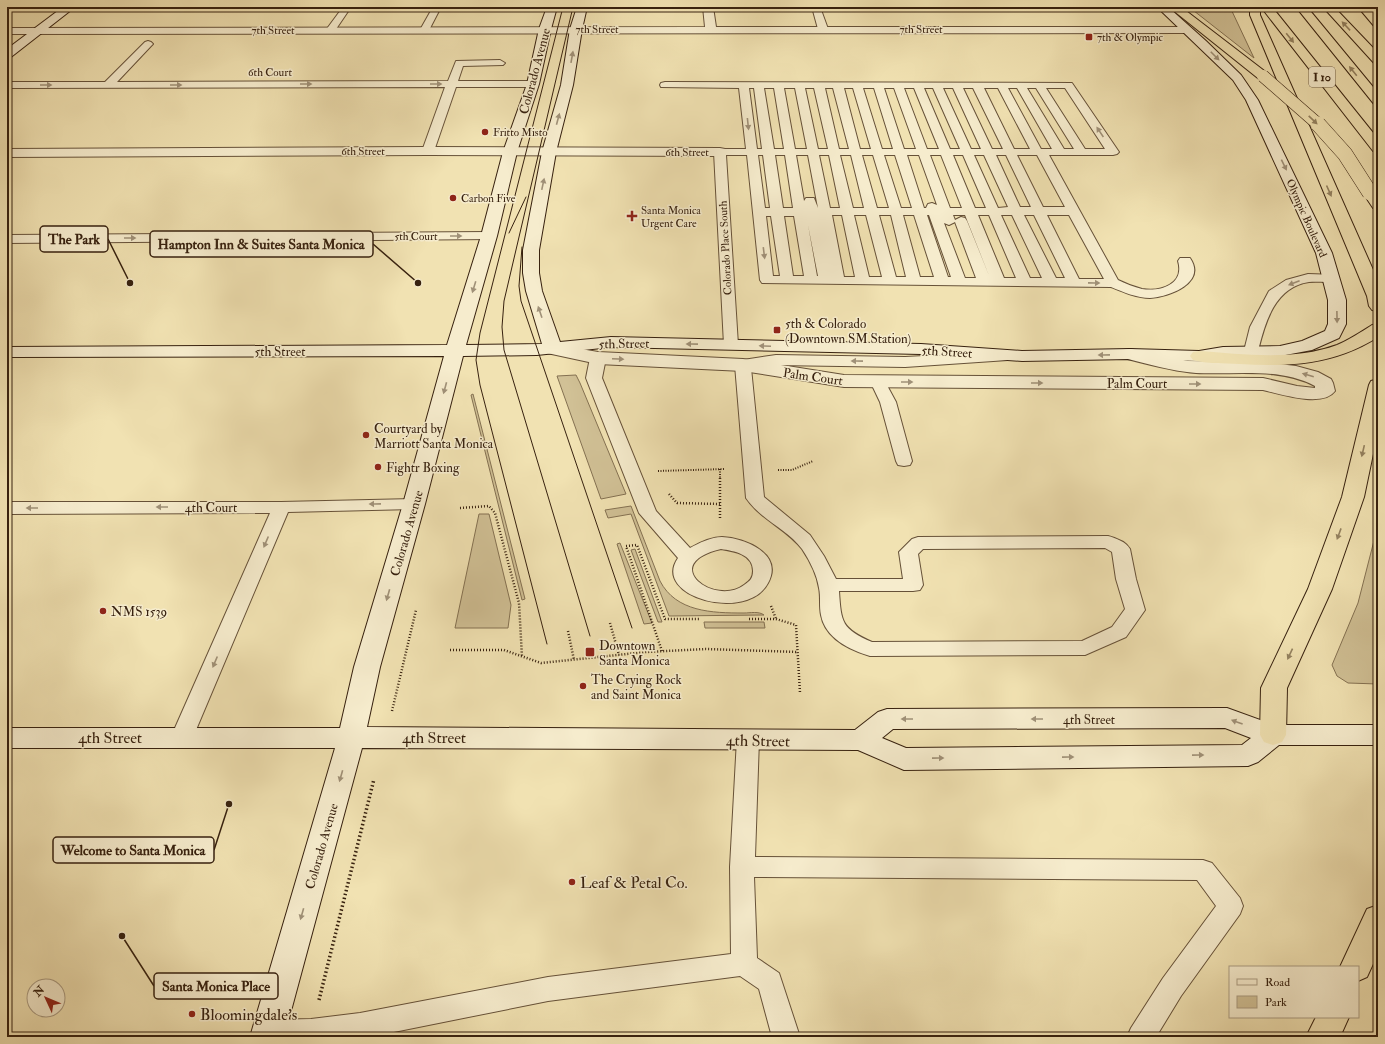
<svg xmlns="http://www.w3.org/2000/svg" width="1385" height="1044" viewBox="0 0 1385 1044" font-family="'IM FELL Double Pica',serif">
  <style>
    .green { fill: #d1c196; stroke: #847152 }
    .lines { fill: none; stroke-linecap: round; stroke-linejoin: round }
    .lane-casing { stroke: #665138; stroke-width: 2 }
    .street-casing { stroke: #665138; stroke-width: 2 }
    .secondary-casing { stroke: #37210f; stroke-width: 2 }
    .highway-casing { stroke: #37210f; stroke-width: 2 }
    .path-far2 { stroke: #37210f; stroke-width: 2; stroke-dasharray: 1 1.5; stroke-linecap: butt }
    .path-far1 { stroke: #37210f; stroke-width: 2.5; stroke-dasharray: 1 2; stroke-linecap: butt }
    .path { stroke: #37210f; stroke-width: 3.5; stroke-dasharray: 1.5 2.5; stroke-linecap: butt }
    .lane { fill: #f6eccd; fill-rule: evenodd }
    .street { fill: #f6eccd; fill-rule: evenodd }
    .secondary { fill: #f6eccd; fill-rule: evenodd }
    .highway { fill: #f1e2b2; fill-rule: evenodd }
    .tram { stroke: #37210f; stroke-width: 1 }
    .highway-bridge-far1-casing { stroke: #37210f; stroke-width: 13; stroke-linecap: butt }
    .highway-bridge-casing { stroke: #37210f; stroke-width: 16; stroke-linecap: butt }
    .highway-bridge-far1 { stroke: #f1e2b2; stroke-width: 12 }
    .highway-bridge { stroke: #f1e2b2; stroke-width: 15 }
    .oneway { fill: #948260 }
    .oneway2 { fill: #a09178 }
    .poi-dot { fill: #8f2418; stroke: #f6eccd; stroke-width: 1.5 }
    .labels { text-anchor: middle; stroke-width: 3; stroke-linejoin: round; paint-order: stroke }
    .far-street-label { font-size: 11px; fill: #37210f; stroke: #f6eccd }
    .far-poi-label { font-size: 11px; fill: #37210f; stroke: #f6eccd; text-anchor: start }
    .shield { fill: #f6eccd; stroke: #705e48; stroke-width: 1 }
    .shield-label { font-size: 12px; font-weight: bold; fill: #37210f }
    .street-label { font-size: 13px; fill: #37210f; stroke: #f6eccd }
    .poi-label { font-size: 13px; fill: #37210f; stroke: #f6eccd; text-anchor: start }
    .near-street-label { font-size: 16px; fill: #37210f; stroke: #f6eccd }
    .near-poi-label { font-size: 16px; fill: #37210f; stroke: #f6eccd; text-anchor: start }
    .leader { fill: none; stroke: #37210f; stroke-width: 1.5 }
    .callout-dot { fill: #37210f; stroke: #f6eccd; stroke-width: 1.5 }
    .callout { fill: #f6eccd; stroke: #37210f; stroke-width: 1.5 }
    .callout-label { font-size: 14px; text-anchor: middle; font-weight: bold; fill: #37210f }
  </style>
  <rect width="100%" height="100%" fill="#f1e2b2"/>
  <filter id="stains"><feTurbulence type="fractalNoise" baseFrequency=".005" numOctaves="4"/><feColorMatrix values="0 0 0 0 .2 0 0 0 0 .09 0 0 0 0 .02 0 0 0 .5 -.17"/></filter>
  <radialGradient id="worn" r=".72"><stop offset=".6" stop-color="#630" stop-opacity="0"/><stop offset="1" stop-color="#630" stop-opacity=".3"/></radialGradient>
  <path class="green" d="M1189,7H1230L1254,58Z
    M576,375L580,383L626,494L601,499L557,376Z
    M473,394L525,599L522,600L471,395Z
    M631,506L660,581C676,612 712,613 744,613C750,613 759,611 764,615L669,616L631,514L608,518L605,510Z
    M479,514H489L511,605L508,628H455Z
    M1378,525V684L1348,683L1337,676L1332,665L1358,603Z
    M620,543L652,623L644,624L617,544Z
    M635,549L662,622H658L631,550Z
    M704,622H764L765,628H705Z"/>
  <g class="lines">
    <defs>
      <path id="lane" d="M343,7H351L334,32H328L326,30Z
        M433,7H441L428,32H422L420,30Z
        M812,7H820L828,29L826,31L823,32L818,29Z
        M148,41L151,42L153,44L151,46L117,82L448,81L456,61L500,60L505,63L503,65L463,66L458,81H533L538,84L533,87H456L434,151L432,153H424L422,151L445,87L7,88V82H105L145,42Z
        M665,82L1072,83L1119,152L1117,154L1113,155H1049L1118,280C1126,284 1134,287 1142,289C1161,292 1185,284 1178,261L1180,258H1190C1207,283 1169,297 1150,298C1137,298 1123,292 1111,287L762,283L760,280L747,155H726L738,345L736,348L731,349L726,348L724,345L714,152L716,150L720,149H746L739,88L661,87L660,85L661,83ZM749,88H754L762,149H757ZM764,88H774L784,149H774ZM784,88H795L807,149H795ZM805,88H814L828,149H818ZM825,88H833L849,149H839ZM844,88H853L871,149H860ZM863,88H874L893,149H882ZM884,88H894L916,149H904ZM904,88H914L939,149H927ZM924,88H933L960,149H950ZM943,88H953L981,149H971ZM963,88H973L1003,149H992ZM984,88H998L1030,149H1014ZM1008,88H1017L1052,149H1041ZM1027,88H1036L1074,149H1064ZM1046,88H1065L1105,149H1085ZM758,155H763L770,208H765ZM775,155H785L793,208H783ZM796,155H808L818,208L814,198H806L804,201ZM819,155H829L840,208H830ZM840,155H851L864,208H853ZM862,155H873L889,208H877ZM884,155H895L912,208H901ZM907,155H919L937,205L932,203L928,204L926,208H924ZM930,155H941L962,208H950ZM953,155H963L986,208H975ZM974,155H984L1008,207L998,208ZM996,155H1006L1031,207H1020ZM1017,155H1037L1065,207H1043ZM832,215H842L855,277H844ZM854,215H866L882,277H869ZM879,215H891L906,277H896ZM903,215H914L934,277H920ZM927,215H929L951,277H948ZM953,215H965L990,278L967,221L965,218L961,217L955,220ZM978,215H989L1016,278H1004ZM1001,215H1012L1042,278H1030ZM1024,215H1034L1065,278H1056ZM1047,215H1069L1104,279H1079ZM766,216H771L780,276H773ZM784,216H794L804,276H793ZM955,222L976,278H965L944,223L949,225ZM808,225L818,276H817Z
        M489,232L494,233L495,236L494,239L7,243V235Z
        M1308,274L1337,275L1339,278L1337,281C1327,283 1318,281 1309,282C1275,287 1265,322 1258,351L1256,354L1251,355L1246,354L1244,351L1250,327L1269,291L1286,280Z
        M1003,352L1008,354L1011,357L1008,360L905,367L776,365L751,368L764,497L810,535L824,556L836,579H903L899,552L912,539L918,537L1108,536C1116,538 1126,542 1130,549L1136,579L1145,610L1126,637L1085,655L870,656C850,650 825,638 821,615C819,606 821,597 819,588C817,575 810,561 802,549C787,529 761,520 746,498L735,365L738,362L743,360L776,355L905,357ZM1105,548L1112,552L1116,579L1125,609L1112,627L1082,641L872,642C842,629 841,623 839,591H913L920,590L923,585L918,554L923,549Z
        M598,353L603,355L606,358L602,378L656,511L690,548C699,543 711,537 722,537C745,538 784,554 768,583C747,623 651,597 678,558L639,513L586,378L590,358L593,355ZM721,549C734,551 753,554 753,571C753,578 750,581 744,585C715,607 657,564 721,549Z
        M878,376L883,378L896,402L912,461L910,465L904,466L898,465L896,461L880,402L870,381L873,378Z
        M414,499L420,500L423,504L420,508L414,509L288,512L193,737L190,743L182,745L174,743L171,737L270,513L7,514V502H281Z
        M748,731L756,733L759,739L755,857L1203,860L1212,863L1240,898L1243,906L1240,914L1181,996L1156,1037H1127L1131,1028L1163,978L1216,906L1197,880L754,877L757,958L779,973L800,1037H772L759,989L740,976L548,1001L369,1037H256L254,1033L258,1024L268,1020L311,1019L360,1013L548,977L731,954L730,867L737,739L740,733Z"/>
      <path id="street" d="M703,7H713L716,27H1186L1192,30L1186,33L7,34V28L705,27Z
        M428,147L720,148L725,149L727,152L725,155L720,156L428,155L7,157V149Z
        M553,344L598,352L743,359L844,375L1263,378L1297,386L1315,388V386C1279,367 1236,375 1196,373C1172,371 1147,364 1124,358L1121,354L1124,350L1130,349L1188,361L1262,362L1296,366L1318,372L1331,379L1333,383L1335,391C1323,408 1280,394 1263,390L844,387L743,371L598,364L547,353L544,349L547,345Z"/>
      <path id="secondary" d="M63,7H75L11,57L7,59V49Z
        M547,7H557L551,29L539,84L517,152L497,236L466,345L542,344L526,291L523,273V250L542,152L561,85L570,29L577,7H587L582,29L573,85L556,152L539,250V273L542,291L560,342L611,337L921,344L1022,351L1130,349L1199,351L1223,347L1280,346L1302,341L1325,331L1328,324V300L1316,253L1246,100L1233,80L1157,7H1168L1206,41L1241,75L1258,100L1332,253L1346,300V324L1339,338L1312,350L1280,356L1223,357L1199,361L1130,359L1022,361L921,354L611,347L537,355L463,356L425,504L380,667L367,727L855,730L878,712L887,709L1227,708L1274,725H1378V745H1279L1258,762L1248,766L904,770L858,750L362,748L284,1037H250L335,748H7V728H340L354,667L403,504L444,356L7,357V347L447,345L481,236L503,152L527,84L539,29ZM1225,728L1251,738L1242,745L906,748L882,738L893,729Z"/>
      <path id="highway" d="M1169,7H1181L1267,73L1269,76L1267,79H1259Z
        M1250,7H1260V15L1378,281V311L1372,310L1369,306L1367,296L1250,15Z
        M1261,7H1272L1378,139V152L1373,151Z
        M1296,7H1307L1378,93V105L1374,104Z
        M1323,7H1334L1378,53V64L1374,63Z
        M1358,7H1369L1378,17V27L1374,26Z
        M1370,189L1375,190L1378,194V209L1373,208L1363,193L1365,190Z
        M1378,324V337C1334,365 1289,367 1239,364C1223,363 1207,364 1193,360L1190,356L1193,352L1199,351C1243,354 1294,361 1337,345C1349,340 1361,332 1372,325Z
        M1378,379V430L1364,497L1332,589L1287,688L1286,735L1282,742L1273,745L1264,742L1260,735L1261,688L1308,589L1342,497L1369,385L1371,381Z
        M1378,905V953L1367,977L1358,981V967H1340L1367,909Z
        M1316,1017H1349L1340,1037H1306Z"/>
    </defs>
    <use href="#lane" class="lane-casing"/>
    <use href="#street" class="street-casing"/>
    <use href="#secondary" class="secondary-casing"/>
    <use href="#highway" class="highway-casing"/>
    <path class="path-far2" d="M720,469V479
      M778,470H792L813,461
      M658,471L725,469"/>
    <path class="path-far1" d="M720,478V519
      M669,494L677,503L720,504
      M460,508L489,506L495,513L519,603L522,657
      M771,606L776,619
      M749,619H776L796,625L800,693
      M610,623L619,655
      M568,631L574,660
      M450,650H504L541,663L646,652L706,649L798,652
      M662,651L626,546L637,545L665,619H700
      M392,711L416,610"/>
    <path class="path" d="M319,1000L374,779"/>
    <use href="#lane" class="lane"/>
    <use href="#street" class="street"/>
    <use href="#secondary" class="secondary"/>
    <use href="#highway" class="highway"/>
    <path class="tram" d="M573,7L504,301L502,327L504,350L590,636
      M509,233L526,197
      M522,247L519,286L521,301L632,628
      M547,644L480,385L476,360L480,333L563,7"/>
    <defs>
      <path id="highway-bridge-far1" d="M1263,76L1319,125"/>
      <path id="highway-bridge" d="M1318,124L1345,154L1370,193"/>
    </defs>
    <use href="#highway-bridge-far1" class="highway-bridge-far1-casing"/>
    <use href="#highway-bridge" class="highway-bridge-casing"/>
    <use href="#highway-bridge-far1" class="highway-bridge-far1"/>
    <use href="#highway-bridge" class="highway-bridge"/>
  </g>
  <defs><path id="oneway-solid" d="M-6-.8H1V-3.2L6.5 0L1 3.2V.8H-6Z"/></defs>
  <g class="oneway">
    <use href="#oneway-solid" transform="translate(1346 26) rotate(-133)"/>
    <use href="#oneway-solid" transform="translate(1290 38) rotate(51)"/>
    <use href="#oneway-solid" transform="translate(1353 71) rotate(-129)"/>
    <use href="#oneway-solid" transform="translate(1313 120) rotate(44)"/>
    <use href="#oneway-solid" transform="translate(1329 191) rotate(66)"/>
    <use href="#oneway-solid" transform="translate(1363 451) rotate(103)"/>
    <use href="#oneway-solid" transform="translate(1339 534) rotate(110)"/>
    <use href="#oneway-solid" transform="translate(1290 654) rotate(115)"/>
  </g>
  <g class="oneway2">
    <use href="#oneway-solid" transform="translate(1215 56) rotate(45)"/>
    <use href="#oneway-solid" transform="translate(572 57) rotate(-80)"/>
    <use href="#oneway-solid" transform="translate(306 84)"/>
    <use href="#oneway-solid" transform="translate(436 84)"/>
    <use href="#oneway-solid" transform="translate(46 85)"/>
    <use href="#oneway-solid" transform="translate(176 85)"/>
    <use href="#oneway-solid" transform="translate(558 119) rotate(-75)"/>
    <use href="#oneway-solid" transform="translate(748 124) rotate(84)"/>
    <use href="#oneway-solid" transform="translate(1100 132) rotate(-124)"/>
    <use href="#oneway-solid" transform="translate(1284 165) rotate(64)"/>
    <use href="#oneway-solid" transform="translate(543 184) rotate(-78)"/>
    <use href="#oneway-solid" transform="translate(456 236)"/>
    <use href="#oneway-solid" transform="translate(130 238)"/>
    <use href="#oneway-solid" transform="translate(764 253) rotate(83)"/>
    <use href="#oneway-solid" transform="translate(1094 283) rotate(1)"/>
    <use href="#oneway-solid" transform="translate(1294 283) rotate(159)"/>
    <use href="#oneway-solid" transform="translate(474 287) rotate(107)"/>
    <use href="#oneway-solid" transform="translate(540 312) rotate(-109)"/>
    <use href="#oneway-solid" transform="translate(1337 317) rotate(89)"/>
    <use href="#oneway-solid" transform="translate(692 344) rotate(-179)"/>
    <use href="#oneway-solid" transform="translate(765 346) rotate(-178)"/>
    <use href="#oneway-solid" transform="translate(1104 355) rotate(179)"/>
    <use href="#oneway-solid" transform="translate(618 359) rotate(3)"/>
    <use href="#oneway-solid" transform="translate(857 361) rotate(-179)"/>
    <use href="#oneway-solid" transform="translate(1308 375) rotate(-164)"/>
    <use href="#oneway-solid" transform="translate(907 382)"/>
    <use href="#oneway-solid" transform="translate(1037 383)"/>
    <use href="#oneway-solid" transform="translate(1195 384)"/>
    <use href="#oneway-solid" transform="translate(445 388) rotate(105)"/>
    <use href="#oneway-solid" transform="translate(375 504) rotate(179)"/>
    <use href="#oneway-solid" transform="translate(162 507) rotate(180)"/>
    <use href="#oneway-solid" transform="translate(32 508) rotate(180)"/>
    <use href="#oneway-solid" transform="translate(266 542) rotate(113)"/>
    <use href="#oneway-solid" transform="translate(388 595) rotate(106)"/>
    <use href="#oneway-solid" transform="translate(215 662) rotate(113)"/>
    <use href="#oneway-solid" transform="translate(907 719) rotate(180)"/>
    <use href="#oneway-solid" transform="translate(1037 719) rotate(180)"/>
    <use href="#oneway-solid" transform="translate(1237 722) rotate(-160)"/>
    <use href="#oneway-solid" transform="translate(1198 755) rotate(-1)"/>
    <use href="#oneway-solid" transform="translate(1068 757) rotate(-1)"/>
    <use href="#oneway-solid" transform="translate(938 758) rotate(-1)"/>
    <use href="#oneway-solid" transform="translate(341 776) rotate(106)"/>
    <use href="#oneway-solid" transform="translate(302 914) rotate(106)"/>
  </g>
  <g class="poi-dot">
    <rect x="1085" y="33" width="8" height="8" rx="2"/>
    <circle cx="485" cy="132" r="4"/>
    <circle cx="453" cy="198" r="4"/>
    <path d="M630 210h4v4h4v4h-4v4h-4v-4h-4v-4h4z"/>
    <rect x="773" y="326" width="8" height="8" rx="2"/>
    <circle cx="366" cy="435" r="4"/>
    <circle cx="378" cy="467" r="4"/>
    <circle cx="103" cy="611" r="4"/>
    <rect x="585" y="647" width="10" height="10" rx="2"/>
    <circle cx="583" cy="686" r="4"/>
    <circle cx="572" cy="882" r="4"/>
    <circle cx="192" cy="1014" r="4"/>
  </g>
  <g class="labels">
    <g class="far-street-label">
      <text x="597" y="33">7th Street</text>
      <text x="921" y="33">7th Street</text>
      <text x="273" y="34">7th Street</text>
      <text x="270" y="76">6th Court</text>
      <text x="363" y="155">6th Street</text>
      <text x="687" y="156">6th Street</text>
      <text transform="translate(1307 218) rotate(66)" y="4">Olympic Boulevard</text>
      <text x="416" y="240">5th Court</text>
      <text transform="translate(725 248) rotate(-93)" y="4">Colorado Place South</text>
    </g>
    <g class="far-poi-label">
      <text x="1097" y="41">7th &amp; Olympic</text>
      <text x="493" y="136">Fritto Misto</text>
      <text x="461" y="202">Carbon Five</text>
      <text x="641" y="214">Santa Monica<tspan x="641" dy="13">Urgent Care</tspan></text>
    </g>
    <rect class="shield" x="1309" y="67" width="26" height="20" rx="3"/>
    <g class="shield-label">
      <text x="1322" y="81">I 10</text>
    </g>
    <g class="street-label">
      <text transform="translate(534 71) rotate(-75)" y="5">Colorado Avenue</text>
      <text transform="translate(624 343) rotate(-1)" y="5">5th Street</text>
      <text x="280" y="356">5th Street</text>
      <text transform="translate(947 351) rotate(4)" y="5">5th Street</text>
      <text transform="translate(813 376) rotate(8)" y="5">Palm Court</text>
      <text x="1137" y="388">Palm Court</text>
      <text x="211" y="512">4th Court</text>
      <text transform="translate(406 533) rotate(-74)" y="5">Colorado Avenue</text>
      <text x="1089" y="724">4th Street</text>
      <text transform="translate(321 846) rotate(-74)" y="5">Colorado Avenue</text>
    </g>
    <g class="poi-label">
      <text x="785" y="328">5th &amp; Colorado<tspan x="785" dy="15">(Downtown SM Station)</tspan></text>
      <text x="374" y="433">Courtyard by<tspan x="374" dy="15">Marriott Santa Monica</tspan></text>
      <text x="386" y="472">Fightr Boxing</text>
      <text x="111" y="616">NMS 1539</text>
      <text x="599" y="650">Downtown<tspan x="599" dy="15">Santa Monica</tspan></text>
      <text x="591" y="684">The Crying Rock<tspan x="591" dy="15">and Saint Monica</tspan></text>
    </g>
    <g class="near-street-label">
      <text x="110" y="743">4th Street</text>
      <text x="434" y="743">4th Street</text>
      <text transform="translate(758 740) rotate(1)" y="6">4th Street</text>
    </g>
    <g class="near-poi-label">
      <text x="580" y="888">Leaf &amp; Petal Co.</text>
      <text x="200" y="1020">Bloomingdale's</text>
    </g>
  </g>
  <path class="leader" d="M130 283L108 239M418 283L373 244M229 804L214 850M122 936L154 986"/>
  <g class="callout-dot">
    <circle cx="130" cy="283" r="4"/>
    <circle cx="418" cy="283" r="4"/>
    <circle cx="229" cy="804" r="4"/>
    <circle cx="122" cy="936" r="4"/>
  </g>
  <g class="callout">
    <rect x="40" y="226" width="68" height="26" rx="4"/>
    <rect x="150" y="231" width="223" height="26" rx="4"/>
    <rect x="53" y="837" width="161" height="26" rx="4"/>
    <rect x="154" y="973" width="124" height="26" rx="4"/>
  </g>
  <g class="callout-label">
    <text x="74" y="244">The Park</text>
    <text x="261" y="249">Hampton Inn &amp; Suites Santa Monica</text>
    <text x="133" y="855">Welcome to Santa Monica</text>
    <text x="216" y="991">Santa Monica Place</text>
  </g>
  <rect width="1385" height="1044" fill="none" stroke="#f1e2b2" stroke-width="24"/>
  <rect x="8" y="8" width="1369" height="1028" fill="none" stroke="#37210f" stroke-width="2"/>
  <rect x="12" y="12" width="1361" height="1020" fill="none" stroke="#37210f"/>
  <rect x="1229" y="966" width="130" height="52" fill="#f6eccd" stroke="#aa9b81"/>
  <rect x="1237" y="979" width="20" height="6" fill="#f6eccd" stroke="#aa9b81"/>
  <text x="1265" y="986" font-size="12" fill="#37210f">Road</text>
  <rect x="1237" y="996" width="20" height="12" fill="#d1c196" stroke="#aa9b81"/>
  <text x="1265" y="1006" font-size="12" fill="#37210f">Park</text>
  <g transform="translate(46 998) rotate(314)"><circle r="19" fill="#f6eccd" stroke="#aa9b81"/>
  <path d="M0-3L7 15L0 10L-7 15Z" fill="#8f2418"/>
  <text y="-6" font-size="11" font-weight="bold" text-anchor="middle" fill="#37210f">N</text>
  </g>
  <rect width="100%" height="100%" filter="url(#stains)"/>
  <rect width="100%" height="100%" fill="url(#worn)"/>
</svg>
